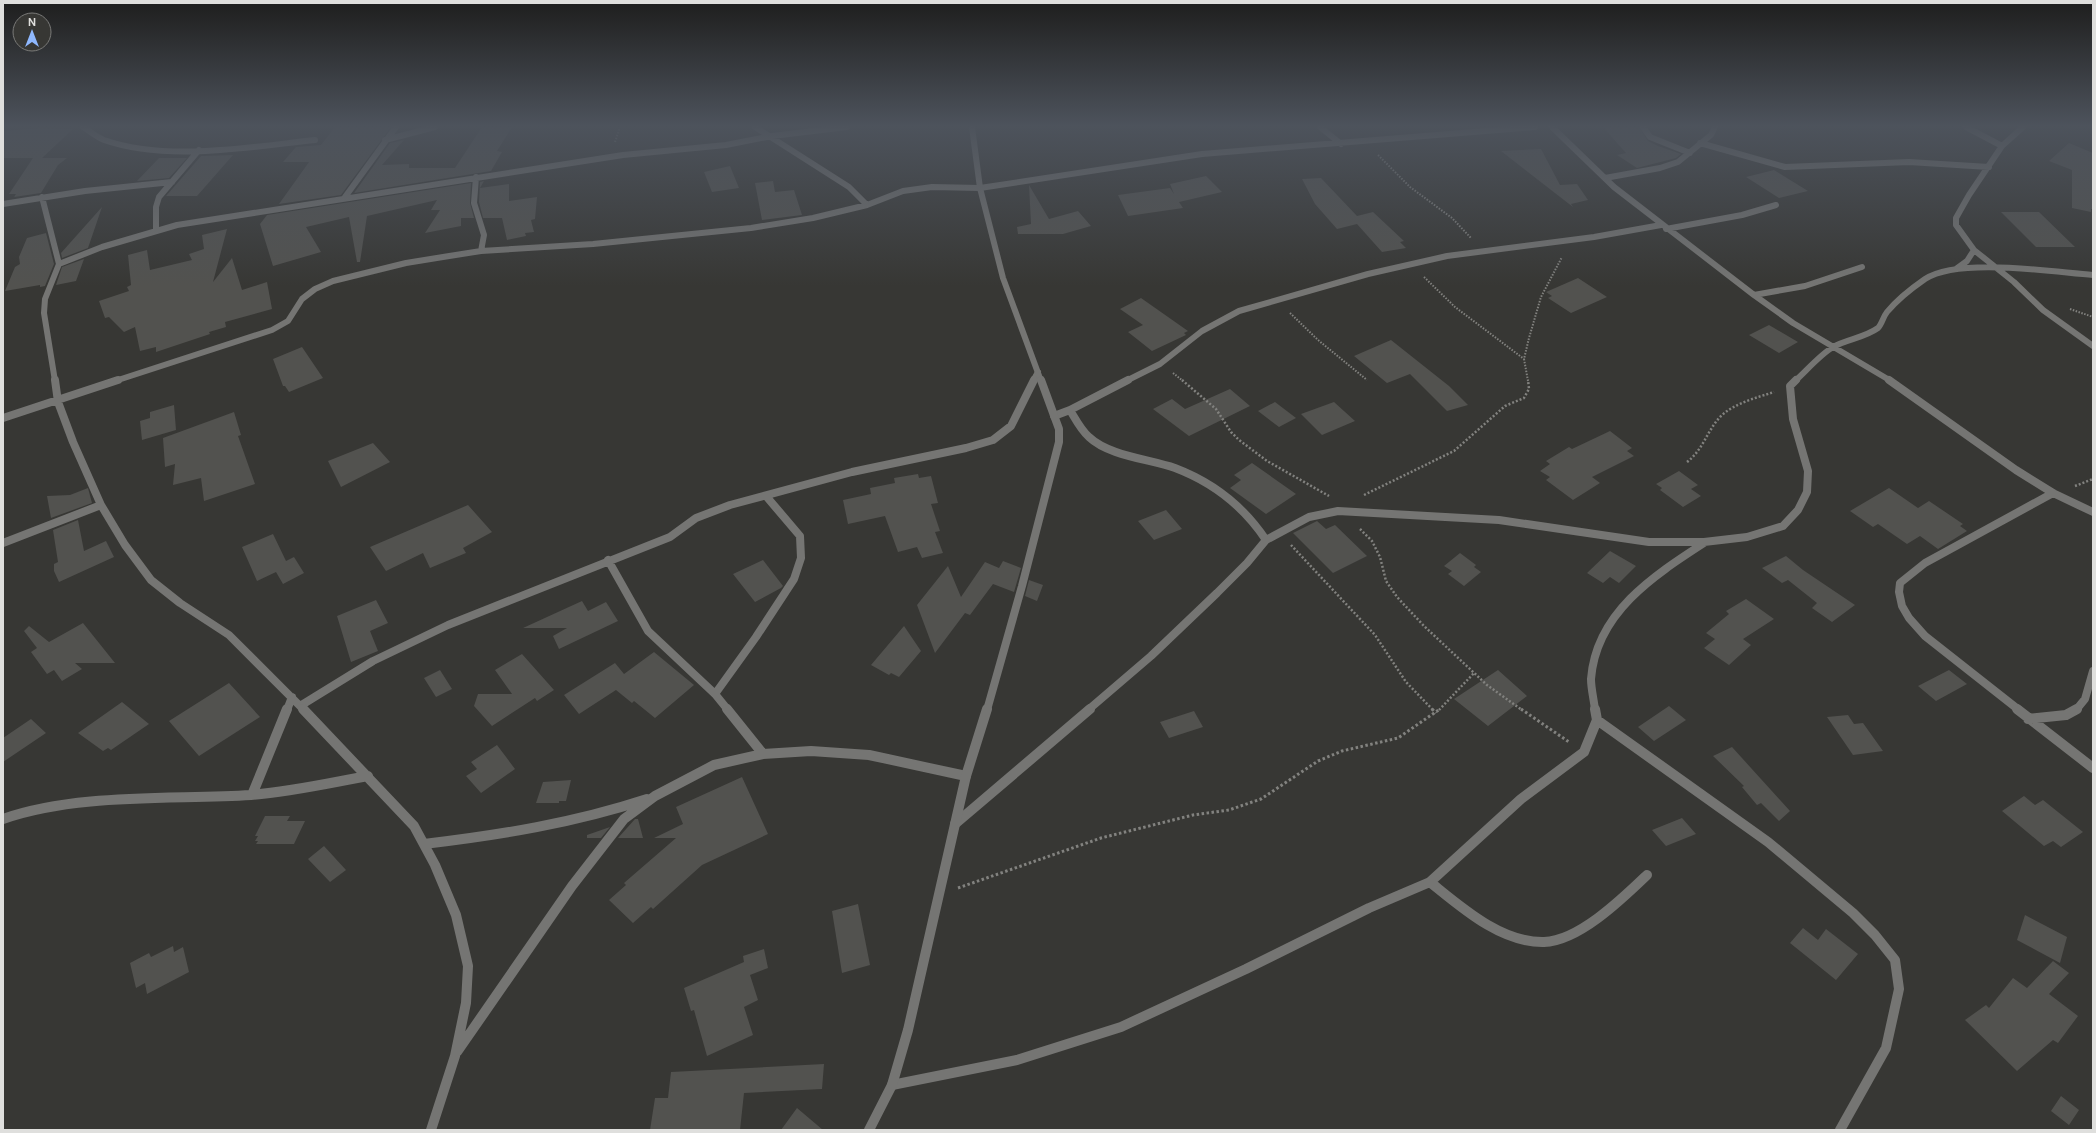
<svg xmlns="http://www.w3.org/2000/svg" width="2096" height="1133" viewBox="0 0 2096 1133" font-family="'DM Sans',sans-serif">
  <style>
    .building { fill: #52524f }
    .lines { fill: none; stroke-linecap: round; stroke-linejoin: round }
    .path-far2 { stroke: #82827f; stroke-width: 2; stroke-dasharray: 1.5 1.5; stroke-linecap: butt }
    .path-far1 { stroke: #82827f; stroke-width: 2.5; stroke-dasharray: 2 2; stroke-linecap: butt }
    .path { stroke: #82827f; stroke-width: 3; stroke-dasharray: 2.5 2.5; stroke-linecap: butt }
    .minor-far2 { stroke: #757573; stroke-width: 6 }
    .minor-far1 { stroke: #757573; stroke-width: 8 }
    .minor { stroke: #757573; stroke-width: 10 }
    .tertiary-far2 { stroke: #757573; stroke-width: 6 }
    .tertiary-far1 { stroke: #757573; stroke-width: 8 }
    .tertiary { stroke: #757573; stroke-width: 10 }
  </style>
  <rect width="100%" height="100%" fill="#373734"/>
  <path class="building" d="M335,127H391L341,195L279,204L309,162H283L296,147L321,145Z
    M482,127H512L497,151L502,152L491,171L354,193L390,143L404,140L382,165L409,164V168H455Z
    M1603,127H1639L1648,141L1658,146L1681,154L1676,158L1637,168L1617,155L1626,153Z
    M40,128L73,129L42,158H3V131Z
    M2069,143L2093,153V209H2091V212L2072,208V170L2049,161Z
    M1541,149L1560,185L1577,184L1588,200L1571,204L1573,207L1501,151Z
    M233,155L197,196H166L201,156Z
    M33,158H67L58,165L41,193L14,197L16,194H9Z
    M159,158H187L169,178L137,181Z
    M730,166L739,188L712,192L704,172Z
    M1774,170L1808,191L1779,198L1746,177Z
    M1206,176L1222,192L1179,202L1183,208L1128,216L1118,195L1170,188L1174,194L1170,184Z
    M1321,178L1357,216L1373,212L1404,241L1400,242L1406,248L1382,252L1357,224L1337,229L1315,204L1302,179Z
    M484,181L480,188L509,184V201L537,197L535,219L531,220L534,232L525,233L526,236L507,240L502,218H483L479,202L480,182Z
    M773,181L775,192L794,190L802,215L762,220L755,183Z
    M471,183L470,203L474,218H461V226L425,233L440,210H431L437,200L367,216L360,262H357L349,217L306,227L321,252L273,266L260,224L267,215Z
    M1029,185L1049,219L1078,211L1091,226L1063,234H1018L1017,227L1031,224Z
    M102,207L88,248L62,258L61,253Z
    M2001,212H2039L2075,247H2036Z
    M227,229L213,282L232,258L242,290L267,282L272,309L225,322L226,327L209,332L210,334L156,352V347L140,351L135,327L124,332L109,317L105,318L99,301L129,291L127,287L131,285L128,255L147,250L150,270L192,260L189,254L204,249L202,235Z
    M46,233L54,264L45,286L40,287V285L5,291L15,267L20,264L19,257L27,238Z
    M84,259L76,281L56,285L62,267Z
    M1578,278L1607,297L1571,313L1548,298L1552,296L1546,292Z
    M1141,298L1188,331L1184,333L1186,335L1152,351L1128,332L1143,325L1120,309Z
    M1769,325L1798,342L1779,353L1749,335Z
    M1391,340L1449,386L1468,405L1447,411L1410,374L1387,383L1354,356Z
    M302,347L323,378L289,392L285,386H283L273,359Z
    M1230,389L1250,406L1189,436L1153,409L1172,399L1185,409Z
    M1275,402L1296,418L1279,427L1258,411Z
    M1334,402L1355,421L1322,435L1301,414Z
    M174,405L176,430L142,440L140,421L150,418V412Z
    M234,412L241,435L238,436L255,484L204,501L201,478L173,485L175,464L165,467L163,438Z
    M1610,431L1632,448L1627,451L1634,456L1592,477L1600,483L1573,500L1546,480L1550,477L1540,471L1550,464L1546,461L1569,447L1572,449Z
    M373,443L390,462L341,487L328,461Z
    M1252,463L1296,494L1266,514L1230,488L1241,480L1234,475Z
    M1679,471L1698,485L1691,489L1701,496L1683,507L1660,490L1662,488L1656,484Z
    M918,474L919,478L931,476L938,503L931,504L940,531L935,532L943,553L922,558L917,547L898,552L885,516L848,524L843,500L871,494L870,488L895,483L894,478Z
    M88,488L92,503L51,518L47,496L70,495Z
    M1889,488L1918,508L1929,501L1963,524L1960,526L1967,531L1938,549L1920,536L1907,544L1878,524L1873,527L1850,511Z
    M468,505L492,532L463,548L466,553L430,568L423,553L386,571L370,547Z
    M1166,510L1182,529L1154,540L1138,521Z
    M78,520L84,551L106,541L114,557L59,582L54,571V564L58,562L53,530Z
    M1317,521L1326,529L1335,525L1367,556L1333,573L1293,533Z
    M273,534L286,561L294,557L304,573L283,584L276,572L257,581L242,547Z
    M1610,551L1636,566L1619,583L1610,577L1603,583L1587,573Z
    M1460,553L1476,565L1474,567L1481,572L1464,586L1448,574L1452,571L1444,566Z
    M1786,556L1803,570L1855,605L1832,622L1812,608L1817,603L1788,580L1782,583L1762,568Z
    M763,560L783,586L781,588L755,602L733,574Z
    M1003,561L1021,568L1014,592L993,584L970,615L965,613L935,653L917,605L948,566L961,597L985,562L999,568Z
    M1029,580L1043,585L1037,601L1025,596Z
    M1746,599L1774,619L1743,639L1751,645L1729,665L1704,648L1715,639L1706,633L1729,614L1726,611Z
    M376,600L388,623L370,631L378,651L351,662L337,616Z
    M582,601L588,611L606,602L618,621L559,649L553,636L567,628H523Z
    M83,623L115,663H75L82,669L62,681L54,670L47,674L31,652L37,648L24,631L29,626L49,642Z
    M904,626L921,651L899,677L891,673L889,675L871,665Z
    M654,652L694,685L655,718L634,701L632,703L616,690L579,714L564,695L615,663L624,674Z
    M522,654L554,690L537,701L535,698L492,726L474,706L478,694H512L495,670Z
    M440,670L452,689L436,697L424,678Z
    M1498,670L1527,696L1488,726L1454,699Z
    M1949,670L1967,684L1936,701L1918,686Z
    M229,683L260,717L199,756L169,721Z
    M122,702L149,724L111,750L108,748L103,751L78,733Z
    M1669,706L1686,720L1654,741L1638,727Z
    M1194,711L1203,727L1169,738L1160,722Z
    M1848,715L1854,724L1863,723L1883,751L1853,755L1827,717Z
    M31,719L46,733L3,762V738Z
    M497,745L515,769L481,793L466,776L477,769L471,762Z
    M1732,747L1790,811L1779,821L1761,803L1757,805L1742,787L1744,786L1713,756Z
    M742,777L768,834L702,865L653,909L651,907L633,923L609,900L626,885L624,883L676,838H654L683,824L676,807Z
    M571,780L566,801H559V803H536L543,782Z
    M2024,796L2035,805L2043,800L2083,832L2061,847L2053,841L2044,846L2002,811Z
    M265,816H290L287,821H305L294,844H256L258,841H255L258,836H255Z
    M1682,818L1696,834L1666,846L1652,830Z
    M635,819H638L643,838H618Z
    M610,827L601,838H587V835Z
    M324,846L346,870L330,882L308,859Z
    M858,904L870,965L842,973L832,911Z
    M2025,915L2067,937L2060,963L2017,940Z
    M1803,928L1818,940L1826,929L1858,954L1836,980L1790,943Z
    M173,946L174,952L183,947L189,972L147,994L145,983L136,988L130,963L149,953L151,957Z
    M764,949L768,968L750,975L758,1000L744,1007L753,1035L707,1056L694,1010L691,1011L684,988L744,962L743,956Z
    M2053,961L2069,973L2049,994L2078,1016L2058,1043L2053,1040L2017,1071L1965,1020L1986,1005L1989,1008L2013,978L2027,988Z
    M824,1064L822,1089L744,1093L740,1130H650L655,1098H668L671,1072Z
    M2061,1096L2079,1110L2069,1125L2051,1111Z
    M797,1108L823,1130H781Z"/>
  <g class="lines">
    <path class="path-far2" d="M615,142L620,127
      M1378,155L1410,187L1452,218L1471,238
      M1424,277L1455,307L1524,359
      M2070,309L2093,317
      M1290,313L1318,340L1367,380
      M1173,373L1183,381
      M1528,381L1524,359L1529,338L1541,297L1562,257"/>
    <path class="path-far1" d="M1182,380L1216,409L1231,432L1239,440L1267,461L1329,496
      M1687,462C1703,450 1707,431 1720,417C1734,403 1756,398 1774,392
      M2075,486L2093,479
      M1364,495L1454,451L1505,406L1524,398L1529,389L1528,380
      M1360,529L1372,541L1380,557L1386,581L1397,597L1424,626L1487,685L1522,710
      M1291,545L1375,635L1406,682L1433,710
      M1439,710L1474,673"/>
    <path class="path" d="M1432,709L1436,713
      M1521,709L1569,742
      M958,888L1101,838L1193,815L1229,810L1261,799L1318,761L1342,751L1398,738L1440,709"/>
    <path class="minor-far2" d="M83,127C90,131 96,137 104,140C167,162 250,147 315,140
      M755,127L849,187L867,205
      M1320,127L1341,144
      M1552,127L1614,187L1754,295L1793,323L1891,381
      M1643,127L1650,137L1690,153
      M1966,127L2002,146
      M2023,127L2002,146L1969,195L1956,218V225L1974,250L2014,282L2043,310L2093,346
      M385,140L435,127
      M1700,143L1785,167L1909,162L1989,167
      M476,177L474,203L484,235L481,251
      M1605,178L1660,168L1678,162L1711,135L1715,127
      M42,197L59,264L45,299L44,313L55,381
      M345,197L396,127
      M3,204L85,191L172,182
      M1666,229L1742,215L1776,205
      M156,231V207L159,197L199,150
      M59,264L102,247L177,225L623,155L726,145L772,136L847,127
      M1956,269L1967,261L1974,250
      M1754,295L1805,286L1862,267
      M115,381L272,330L288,321L302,299L315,289L333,281L406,263L443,257L481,251L593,244L751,228L813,218L867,205L903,191L932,187L980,188L1202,154L1535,127
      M1033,381L1038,372
      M1126,381L1160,364L1202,331L1239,311L1368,274L1447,256L1594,237L1661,225
      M1795,381C1806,371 1821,354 1833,347C1847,339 1864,338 1878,328C1882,324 1883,317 1887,312C1897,300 1912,288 1925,279C1959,257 2052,272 2093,275"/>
    <path class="minor-far1" d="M55,380L58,402L73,442L101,505L125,545L151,580L180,603L229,635L304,710
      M1889,380L2016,470L2053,493L2093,512
      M1070,410C1076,420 1081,430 1089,437C1109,456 1149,459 1175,468C1212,482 1244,507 1266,540
      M1054,416L1070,410L1128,380
      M3,418L118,380
      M3,543L101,505
      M608,560L648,631L715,694L728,710
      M715,694L756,637L794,579L801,558L800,536L766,496
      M300,706L373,661L448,625L670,537L696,518L730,505L852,472L966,448L993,440L1011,426L1034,380
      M287,710L292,697
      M1088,710L1151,656L1217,593L1247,563L1266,540L1309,517L1338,511L1499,520L1649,542H1704L1747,537L1783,526L1798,510L1807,492L1808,471L1793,419L1790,386L1796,380
      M1595,710C1594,700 1591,689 1591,679C1596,613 1653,576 1704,543
      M2019,710L1925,636L1909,618L1902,606L1899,592L1900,583L1925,563L2053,493
      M2076,710L2085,699L2093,671"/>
    <path class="minor" d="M303,709L414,826L435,865L456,915L468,966L466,1003L455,1056L431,1130
      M727,709L763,754
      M2017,709L2093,768
      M2028,719L2066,715L2077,709
      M1597,720L1768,842L1853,913L1875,935L1895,960L1899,989L1886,1048L1840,1130
      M252,795L287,709
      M3,819C77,793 172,800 251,795C290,792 329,783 368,776
      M955,824L1090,709
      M424,844C500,835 574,823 647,799
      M1430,882C1461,907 1501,943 1544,942C1579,941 1623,898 1647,875
      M457,1052L572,886L624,819L655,796L714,765L763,754L811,751L869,755L966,776
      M892,1085L1017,1060L1121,1027L1246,969L1369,908L1430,882L1521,799L1584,752L1597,720L1595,709"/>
    <path class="tertiary-far2" d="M972,127L980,188L1003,278L1041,381"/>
    <path class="tertiary-far1" d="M987,710L1022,586L1059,442V429L1041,380"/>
    <path class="tertiary" d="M869,1130L892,1085L908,1030L966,776L987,709"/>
  </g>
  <linearGradient id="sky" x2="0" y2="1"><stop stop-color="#1e1e1d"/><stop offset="0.44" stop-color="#4d535c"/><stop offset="1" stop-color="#4d535c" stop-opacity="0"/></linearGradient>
  <rect width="2096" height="286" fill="url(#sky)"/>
  <rect width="2096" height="1133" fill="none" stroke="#dfdfdd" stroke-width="8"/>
  <g transform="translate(32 32)"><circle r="19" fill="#373734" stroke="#7a7a78"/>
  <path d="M0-3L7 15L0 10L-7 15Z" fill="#8fb8fd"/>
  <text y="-6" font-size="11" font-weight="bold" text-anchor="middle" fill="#dfdfdd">N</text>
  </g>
</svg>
